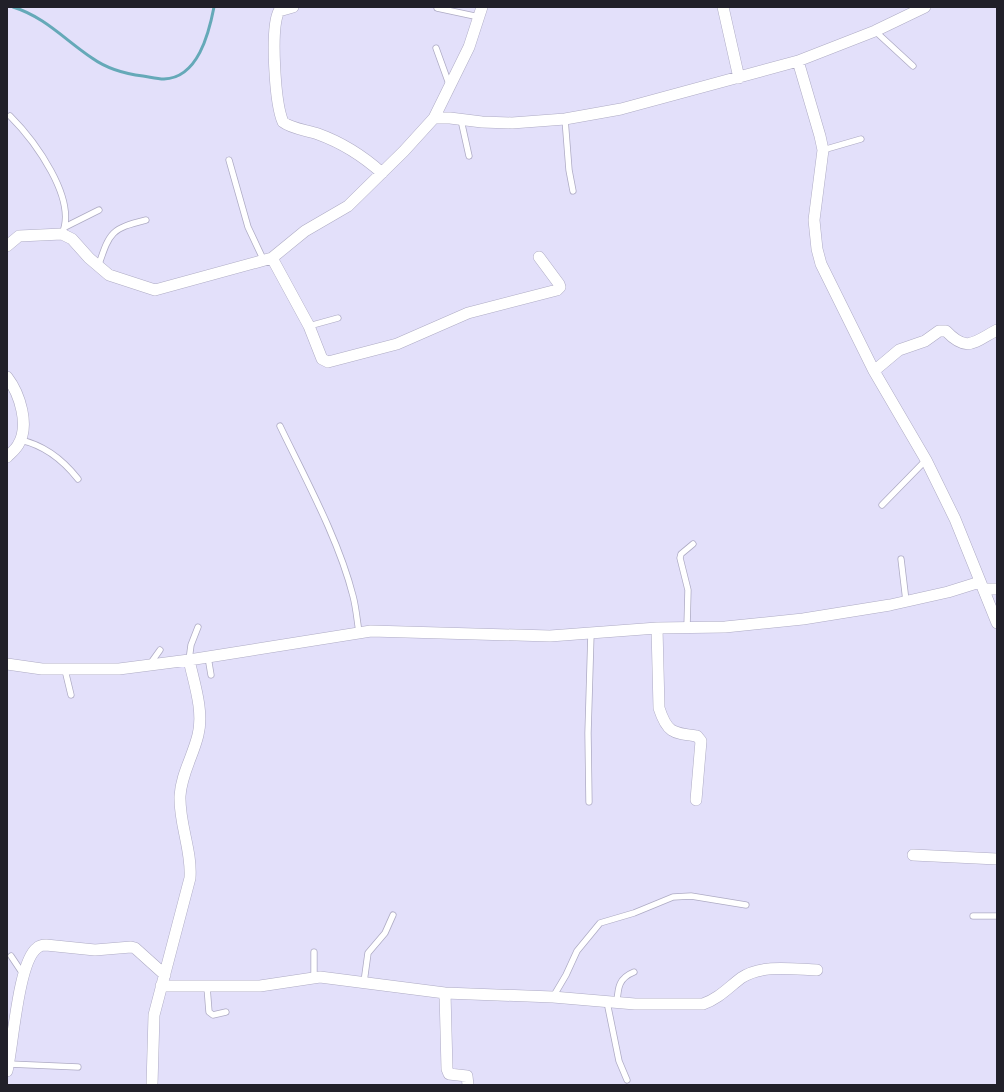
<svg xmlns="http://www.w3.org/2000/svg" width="1004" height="1092" viewBox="0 0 1004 1092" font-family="'Space Grotesk',sans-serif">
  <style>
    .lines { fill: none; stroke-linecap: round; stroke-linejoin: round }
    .stream { stroke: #65a9b8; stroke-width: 3 }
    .lane-casing { stroke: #aeabc4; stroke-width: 7 }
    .street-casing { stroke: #aeabc4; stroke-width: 12 }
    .lane { stroke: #fff; stroke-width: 5.5 }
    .street { stroke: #fff; stroke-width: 11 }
  </style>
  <rect width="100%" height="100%" fill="#e3e0fa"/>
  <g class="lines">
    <path class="stream" d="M13,7C45,17 65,40 92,58C106,68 126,74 143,76C150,77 157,79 164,79C198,78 209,33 214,7"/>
    <defs>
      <path id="lane" d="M437,8L479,17
        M875,31L913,66
        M436,48L449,84
        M10,116C34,140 78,199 62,234
        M565,119L569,170L573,191
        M461,120L469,156
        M823,150L861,139
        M229,160L248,227L264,261
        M65,227L99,210
        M98,267C110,232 110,229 146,220
        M309,326L338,318
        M280,426C305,478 339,540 353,596C356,607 357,620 359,632
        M20,440C44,445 63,460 78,479
        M882,505L926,460
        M901,559L906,601
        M687,627L688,590L680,558L681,554L693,544
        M208,657L211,675
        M189,660L191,645L198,627
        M150,664L160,650
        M65,670L71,695
        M589,802L588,733L591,633
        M973,916H997
        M314,952V978
        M11,956L23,974
        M364,982L368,953L385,933L393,915
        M207,987L209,1012L213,1015L226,1012
        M553,997L566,975L577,951L600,923L634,913L673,897L691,896L746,905
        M607,1002L619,1061L627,1080
        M617,1002C618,987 619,978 634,972
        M9,1064L78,1067"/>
      <path id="street" d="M293,7L279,11C270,28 275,104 283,122C292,129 307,130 318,134C343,143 363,156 382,173
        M723,7L739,78
        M798,61L820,136L823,150L814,220L817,249L821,264L874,371L926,460L955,519L997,623
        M434,118H450L482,122L512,123L565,119L621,109L798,61L875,31L925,7
        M7,246L19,236L62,234L72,239L89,258L109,275L155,290L272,258L305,231L348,206L404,151L434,118L469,47L482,7
        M272,258L309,326L322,359L328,362L397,344L468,313L557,290L560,287L559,284L539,257
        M874,371L899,350L925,341L939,331H946C967,353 974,342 997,330
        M7,377C20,394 30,426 18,445C15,450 11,453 7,457
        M984,589H997
        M657,628L659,708C667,733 673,733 697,736L701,741L696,800
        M7,664L42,669H119L189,660L371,631L550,636L657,628L725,627L803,619L890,605L948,592L980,582
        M913,855L997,859
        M161,986H260L320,977L445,993L553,997L635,1004H703C718,999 728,988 741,978C762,964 792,969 817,970
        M445,993L447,1069L449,1074L467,1076L468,1085
        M7,1071C13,1046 18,962 37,948C39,946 43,945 46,945L95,950L131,947L135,948L165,975
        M152,1085L154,1015L190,878C192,850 179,824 180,796C181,775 193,756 198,735C204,711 194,683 189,660"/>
    </defs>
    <use href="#lane" class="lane-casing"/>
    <use href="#street" class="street-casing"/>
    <use href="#lane" class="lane"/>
    <use href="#street" class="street"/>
  </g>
  <rect width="1004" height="1092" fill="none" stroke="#212029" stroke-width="16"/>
</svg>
